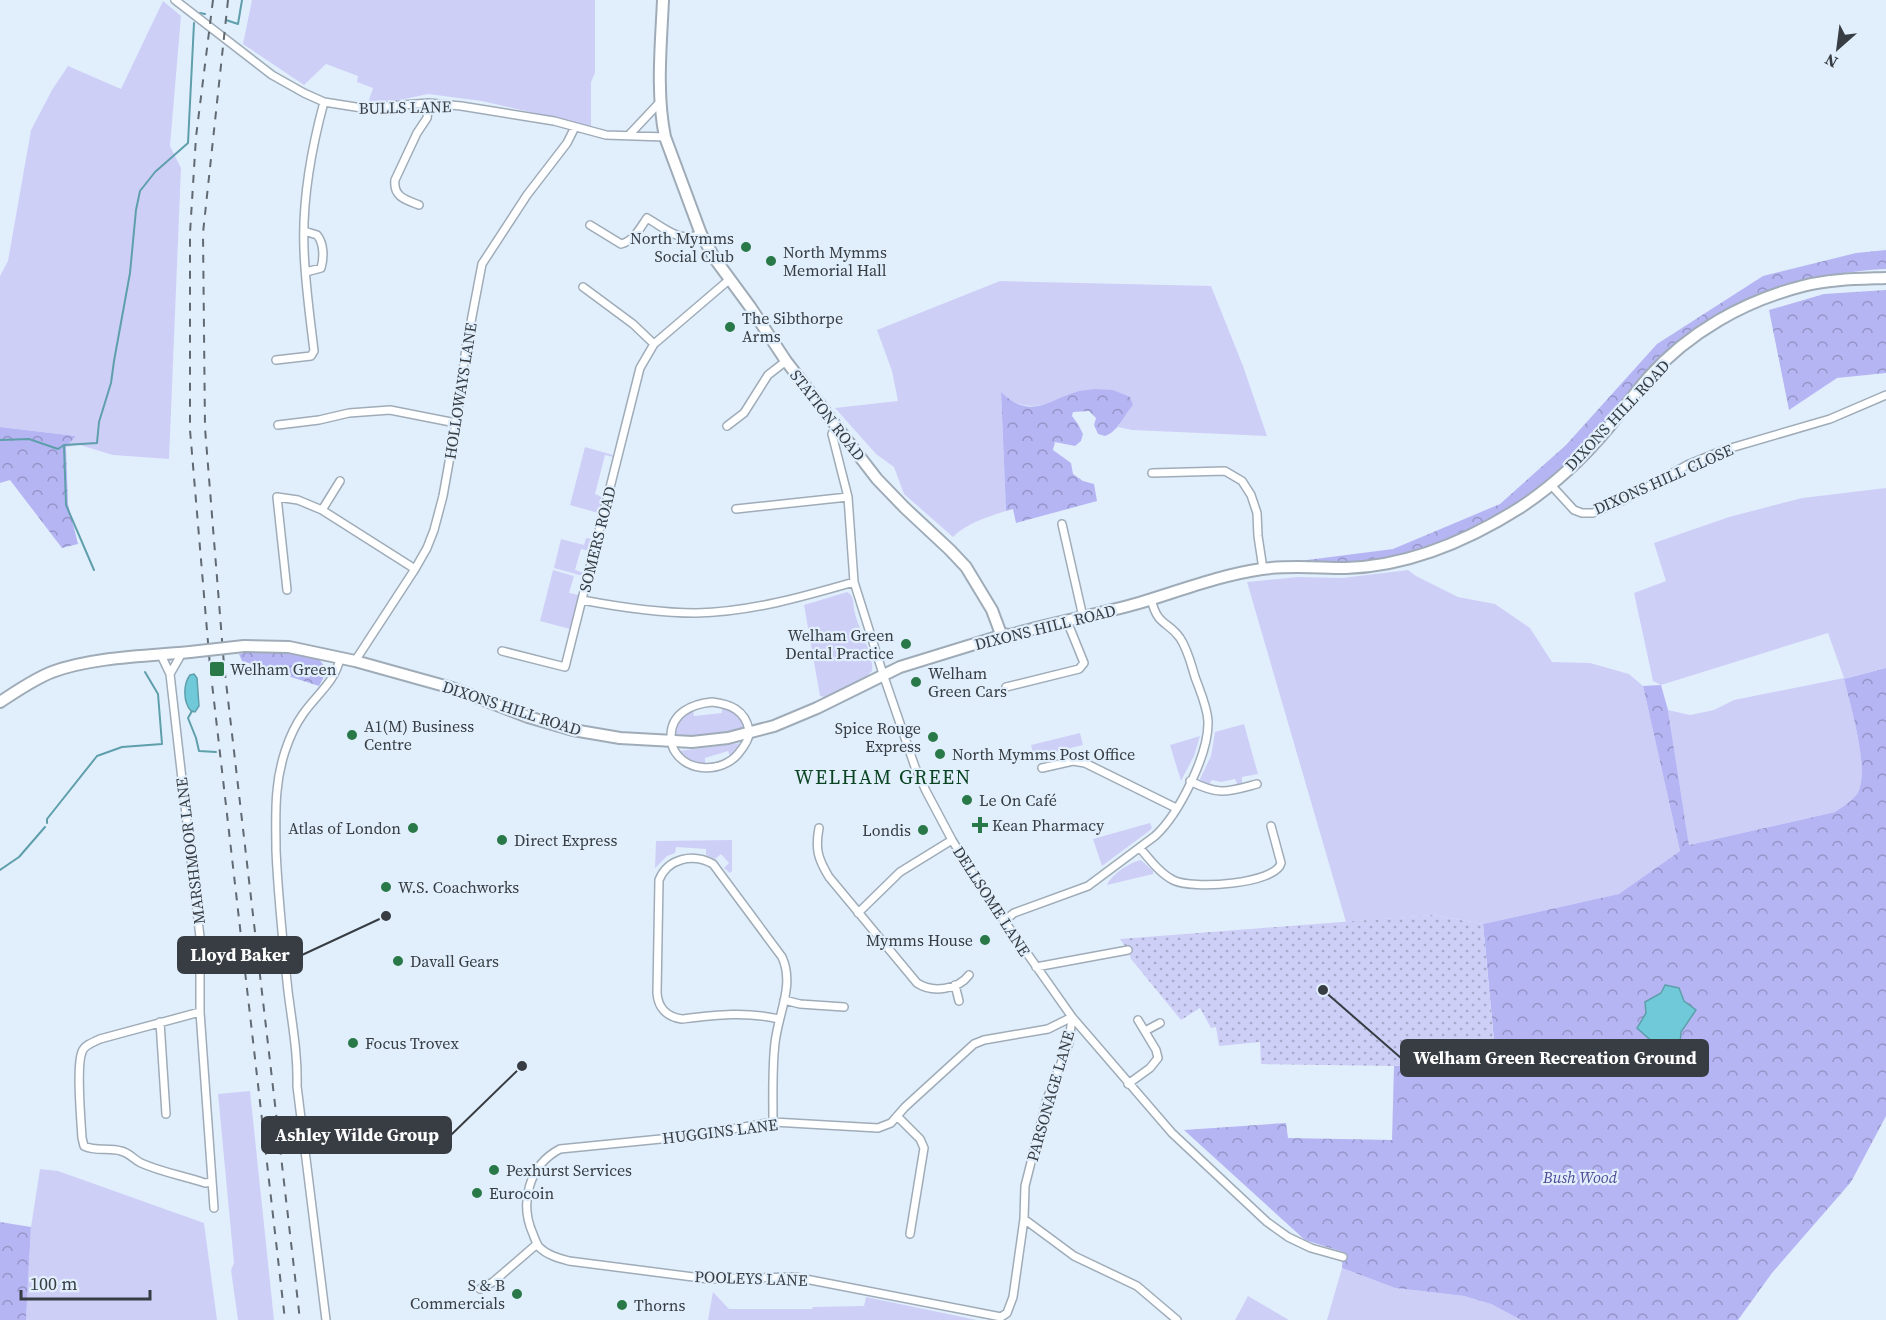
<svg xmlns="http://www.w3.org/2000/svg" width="1886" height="1320" viewBox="0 0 1886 1320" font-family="'Source Serif 4',serif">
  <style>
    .green { fill: #cecff7 }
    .forest { fill: url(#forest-crowns); fill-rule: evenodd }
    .park { fill: url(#park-dots) }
    .water { fill: #6fc9d8; stroke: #5e9fab; stroke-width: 1.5 }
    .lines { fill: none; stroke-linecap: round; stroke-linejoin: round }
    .stream { stroke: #5e9fab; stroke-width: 2 }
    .street-casing { stroke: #9facb8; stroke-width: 10 }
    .secondary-casing { stroke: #9facb8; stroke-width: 14 }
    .street { stroke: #fff; stroke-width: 7 }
    .secondary { stroke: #fff; stroke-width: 10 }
    .rail { stroke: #616971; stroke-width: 2; stroke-dasharray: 8 8; stroke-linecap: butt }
    .secondary-bridge-casing { stroke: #9facb8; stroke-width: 14; stroke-linecap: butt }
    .secondary-bridge { stroke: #fff; stroke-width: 10 }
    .poi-dot { fill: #297848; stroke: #e1effd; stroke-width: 2 }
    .labels { text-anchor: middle; stroke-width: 4.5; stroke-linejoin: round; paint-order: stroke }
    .street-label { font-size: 16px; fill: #373d42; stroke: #e1effd }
    .poi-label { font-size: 16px; fill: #373d42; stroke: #e1effd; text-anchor: start }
    .park-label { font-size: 16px; font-style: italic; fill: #514b96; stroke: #e1effd }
    .quarter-label { font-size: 20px; letter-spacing: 1.5px; fill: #0b4423; stroke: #e1effd }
    .leader { fill: none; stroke: #373d42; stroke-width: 2 }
    .callout-dot { fill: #373d42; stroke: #e1effd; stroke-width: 2 }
    .callout { fill: #373d42; stroke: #373d42; stroke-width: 2 }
    .callout-label { font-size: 18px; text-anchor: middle; font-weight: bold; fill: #fff }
  </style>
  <defs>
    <pattern id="forest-crowns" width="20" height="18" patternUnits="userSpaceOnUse" patternTransform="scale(1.5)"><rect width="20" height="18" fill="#b5b5f4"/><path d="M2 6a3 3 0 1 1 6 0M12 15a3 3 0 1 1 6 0" fill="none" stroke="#9494c7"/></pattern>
    <pattern id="park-dots" width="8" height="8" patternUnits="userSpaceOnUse" patternTransform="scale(1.5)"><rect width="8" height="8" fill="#cecff7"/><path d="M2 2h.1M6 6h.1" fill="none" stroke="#a8a9ca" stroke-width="1.8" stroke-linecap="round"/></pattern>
  </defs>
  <rect width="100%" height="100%" fill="#e1effd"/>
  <path class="green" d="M252,0H595V73L591,82V126L482,101L428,94L395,101L368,103L373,88L357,82L358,76L326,64L304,85L243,44Z
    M163,1L181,16L170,146L181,168L169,459L113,455L80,445L66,447L76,436L0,427V276L8,261L31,130L52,90L68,66L121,89Z
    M1000,281L1211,286L1243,366L1267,436L1132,430L1118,427L1125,414L1076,392C1049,405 1026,415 1001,393L1006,511C987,517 967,523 953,537L904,494L894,467L876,454L835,408L898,401L892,371L877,330Z
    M585,447L613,455V457L605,455L595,494L602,497L598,513L570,505Z
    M1886,488V668L1844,679C1850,705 1871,772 1857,794C1851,802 1843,807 1835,812L1689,845L1668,710L1690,715L1714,710L1734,700L1844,678L1828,633L1661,685L1653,681L1634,593L1666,581L1654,543L1729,517L1802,498Z
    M586,538L593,539L590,551L581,549L575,570L584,573L583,576L554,568L561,539L584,545Z
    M553,570L574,576L569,593L579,595L570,629L540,621Z
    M1408,570L1416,576L1458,597L1495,604L1530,628L1552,662L1590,663L1629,674L1643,686L1680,851L1620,894L1483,924L1433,915L1346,922L1247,582L1298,577L1342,578Z
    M847,592C854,596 853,601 854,609C857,627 875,656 872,671L866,677L825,697L820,696L804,605Z
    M722,706L735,710L746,725L745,728C727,732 690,741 674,734C674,722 683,716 693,710L694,716L722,713Z
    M1244,724L1258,774L1242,777V783L1238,786L1235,779L1221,782L1212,780L1208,786L1201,782L1200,779L1211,756L1215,732Z
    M1080,733L1083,745L1034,757L1031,745Z
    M1200,736L1194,756L1181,781L1170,745Z
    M741,743L730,756L728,751L705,758V764L691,760L679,751Z
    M1150,823L1152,828L1149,831L1102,866L1093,839Z
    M732,840V871L730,873L724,868L729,863L721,854L715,859L706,855V849L676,847L675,853L667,856L655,868L656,841Z
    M1141,860L1153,871V874L1107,885C1111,875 1130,862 1141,860Z
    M250,1091L274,1320H238L231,1270L234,1263L218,1094Z
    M40,1169L58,1171L204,1223L217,1320H26L31,1227Z
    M1342,1268L1395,1288L1464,1296L1491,1304L1521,1320H1327Z
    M713,1292L729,1309H812L813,1307L864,1306L866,1297L977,1320H708Z
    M1248,1296L1289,1320H1235Z"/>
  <path class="forest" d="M1886,250V269C1820,272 1757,290 1702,326L1551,479L1518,504L1439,546L1401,556L1355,564L1284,563L1393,549L1500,504L1566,445L1657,344L1763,276L1856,253Z
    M1886,290V373L1837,378L1789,410L1769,310L1824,294Z
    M1095,389L1113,390L1130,397L1133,405C1123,416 1119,431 1105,436L1098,434L1094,425L1096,418L1089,411L1073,412L1072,416L1078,424L1083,434L1081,441L1075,446L1055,442L1053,450L1071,463L1073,474L1083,481L1094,484L1097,501L1016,523L1013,509L1006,511L1001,392C1030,420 1047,401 1076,392C1082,390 1089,390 1095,389Z
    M0,427L76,436L66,447L68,504L78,544L62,548L10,480L0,483Z
    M258,650L292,652L318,658L326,668L324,677L319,686L242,661L239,654Z
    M1886,668V1116L1851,1182L1772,1273L1738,1320H1521L1491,1304L1464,1296L1395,1288L1342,1268L1343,1252L1305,1240L1184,1130L1286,1123L1288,1138L1392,1140L1394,1066L1496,1061L1483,924L1619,894L1680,851L1643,686L1661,685L1668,710L1689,845L1835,812C1842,807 1851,802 1857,794C1871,772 1850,705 1844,679ZM1679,988L1684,1001L1696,1010L1681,1032L1679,1058L1660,1059L1657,1046L1637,1028L1646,1013L1645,1002L1661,993Z
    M0,1222L31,1227L26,1320H0Z"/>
  <path class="park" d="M1433,915L1483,924L1496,1062L1394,1066L1261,1064L1260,1042L1219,1046L1216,1027L1211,1028L1200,1008L1181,1020L1131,959L1128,950L1120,939Z"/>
  <path class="water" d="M194,674L197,678L199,706L195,712L191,711C183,702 183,684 190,675Z
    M1665,985L1679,988L1684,1001L1696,1010L1681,1032L1679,1058L1674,1071L1660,1059L1657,1046L1637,1028L1646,1013L1645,1002L1661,993Z"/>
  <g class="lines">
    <path class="stream" d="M200,13L205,14
      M226,20L238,24L242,0
      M0,440L29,439L58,449L64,445L97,443L99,422L111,383L114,361L130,273L136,210L140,191L155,172L188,143L194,23
      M64,445L66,505L94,570
      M192,711L188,718L196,738L199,751L216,752
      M47,823V819L97,756L122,747L162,744L158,694L145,672
      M0,870L19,857L45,827"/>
    <defs>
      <path id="street" d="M175,0L272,75L304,93L324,102L362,108L429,103L461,106L554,121L606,135L665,137
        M629,135L661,101
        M419,205C406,200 393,197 395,180L417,133L427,118L429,103
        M590,225L621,244C634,241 640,228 647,218C666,229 679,243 701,234
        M304,231L317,235C324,243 324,258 321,268L306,272
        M583,287L633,324L654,344
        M276,360L311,356L314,351C310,317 305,283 304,249C302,199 311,150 324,102
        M278,425L319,420L349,413L390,410L456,423
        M727,426L744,413L768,375L786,361
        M836,427L832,434L848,497L854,582L883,674L915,767L926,791L952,840L986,895L1072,1017L1172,1133L1267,1222L1288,1237L1311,1248L1343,1257
        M1152,473L1225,471L1242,481L1251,495L1257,513L1258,536L1263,569
        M1551,485L1574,510L1582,513H1593L1624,500L1687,465L1724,450L1830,419L1886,395
        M736,509L848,497
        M322,510L340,481
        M1062,524L1083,617
        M287,590L277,497L298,500L322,510L415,569
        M582,600C619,607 658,613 696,613C750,612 802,597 854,582
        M502,651L565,667L640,368L654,344L730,279
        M161,655L170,674L200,937V1012L214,1208
        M355,661L415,569L427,548L434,530L443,496L456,423L466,348L482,264L527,195L567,143L575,127
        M170,674L182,653
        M1006,687L1079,669L1084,663L1067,621
        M712,702C730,704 745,710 749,730C751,738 743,748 738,754C722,773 687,773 674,750C672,746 671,741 671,736C671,713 692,704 712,702Z
        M1042,768L1073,761L1085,763L1176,808
        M1190,781C1220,796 1227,792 1257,784
        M819,828C815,849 818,859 829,877L917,983C932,993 958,990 969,975
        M1140,848C1150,860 1160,873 1173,880C1192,890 1276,884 1281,863L1271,826
        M858,913L900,872L952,840
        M1004,921L1014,913L1088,886L1155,836C1179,814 1209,754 1208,721C1207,706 1200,691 1195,677C1191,664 1188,650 1180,638C1167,620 1158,627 1151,599
        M1036,967L1128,950
        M955,985L959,1001
        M784,1000L800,1004L844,1007
        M200,1012L100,1039C94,1042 84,1045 82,1052C76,1066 81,1120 82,1138L84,1146C96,1152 109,1147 121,1151C130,1153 134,1160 141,1163C161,1172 184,1176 205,1183L212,1182
        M1072,1017L1069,1043L1047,1099L1025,1186L1024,1219L1013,1297L1007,1313L1001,1317L795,1277L709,1279L569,1261C558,1258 547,1255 539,1247C536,1243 535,1239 533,1234C519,1203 529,1165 560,1149L691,1136L773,1122L878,1128L891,1123L905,1107L974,1044L984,1040L1048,1029Z
        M160,1022L166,1114
        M1145,1031L1160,1023
        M1128,1084L1150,1068L1158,1058L1156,1050L1138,1020
        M897,1116L920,1139L924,1148L910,1234
        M773,1122C773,1096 772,1069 775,1043C778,1014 795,985 782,957L713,864C693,853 668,858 659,880L657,993C658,1008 667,1017 682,1019C715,1015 745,1011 779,1019
        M1024,1219L1074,1256L1137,1286L1177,1320
        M480,1289L493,1282L537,1244
        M326,1320L297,1086C298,1054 292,1023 288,991C283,944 278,897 276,850C276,831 275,810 277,791C279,766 288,735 303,714C316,695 336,681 340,658"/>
      <path id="secondary" d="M663,0C661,45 656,93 665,137L701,234L715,259L751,308L786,361L877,479L905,508L950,550L966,567L992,610L1001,634
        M244,646L289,647L355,661L452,688L528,717L573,730L620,738L692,742L728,738L774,726L817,708L900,667L994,638L1001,634L1010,635C1052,623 1096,615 1139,603C1179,591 1220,575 1262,569C1290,565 1318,568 1346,568C1408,566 1469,540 1521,507C1554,485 1583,458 1608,428C1622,411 1634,394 1648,378C1689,332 1744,301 1803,286C1829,279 1859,279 1886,278
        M0,702C17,691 34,679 52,672C92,657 147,656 190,652"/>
    </defs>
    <use href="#street" class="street-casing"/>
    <use href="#secondary" class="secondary-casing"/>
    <use href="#street" class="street"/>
    <use href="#secondary" class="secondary"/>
    <path class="rail" d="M213,0L196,137L190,233V430L210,666L285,1320
      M228,0L203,233L205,428L224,665L300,1320"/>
    <defs>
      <path id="secondary-bridge" d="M190,652L244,646"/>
    </defs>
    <use href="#secondary-bridge" class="secondary-bridge-casing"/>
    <use href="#secondary-bridge" class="secondary-bridge"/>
  </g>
  <g class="poi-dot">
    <circle cx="746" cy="247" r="6"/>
    <circle cx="771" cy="261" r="6"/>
    <circle cx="730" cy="327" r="6"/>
    <circle cx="906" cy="644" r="6"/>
    <rect x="209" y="661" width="16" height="16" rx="3"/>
    <circle cx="916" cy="682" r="6"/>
    <circle cx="352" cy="735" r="6"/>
    <circle cx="933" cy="737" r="6"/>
    <circle cx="940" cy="754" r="6"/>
    <circle cx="967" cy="800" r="6"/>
    <path d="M977 816h6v6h6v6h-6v6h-6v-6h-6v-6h6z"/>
    <circle cx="413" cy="828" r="6"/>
    <circle cx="923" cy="830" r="6"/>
    <circle cx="502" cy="840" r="6"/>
    <circle cx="386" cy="887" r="6"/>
    <circle cx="985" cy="940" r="6"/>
    <circle cx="398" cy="961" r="6"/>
    <circle cx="353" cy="1043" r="6"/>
    <circle cx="494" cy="1170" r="6"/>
    <circle cx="477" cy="1193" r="6"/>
    <circle cx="517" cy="1294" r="6"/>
    <circle cx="622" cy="1305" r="6"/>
  </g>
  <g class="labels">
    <g class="street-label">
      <text transform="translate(405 107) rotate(-1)" y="6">BULLS LANE</text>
      <text transform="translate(460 391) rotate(-81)" y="6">HOLLOWAYS LANE</text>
      <text transform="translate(828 415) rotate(52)" y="6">STATION ROAD</text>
      <text transform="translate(1617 415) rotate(-47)" y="6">DIXONS HILL ROAD</text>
      <text transform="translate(1663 479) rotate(-24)" y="6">DIXONS HILL CLOSE</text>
      <text transform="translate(597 539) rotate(-76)" y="6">SOMERS ROAD</text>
      <text transform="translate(1045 627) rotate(-14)" y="6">DIXONS HILL ROAD</text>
      <text transform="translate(512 708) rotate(18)" y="6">DIXONS HILL ROAD</text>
      <text transform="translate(190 851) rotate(-97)" y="6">MARSHMOOR LANE</text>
      <text transform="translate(992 901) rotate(57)" y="6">DELLSOME LANE</text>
      <text transform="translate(1050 1096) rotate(-74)" y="6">PARSONAGE LANE</text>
      <text transform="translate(720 1131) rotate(-7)" y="6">HUGGINS LANE</text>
      <text transform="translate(751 1278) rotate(2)" y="6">POOLEYS LANE</text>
    </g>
    <g class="poi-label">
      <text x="734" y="244" text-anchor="end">North Mymms<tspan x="734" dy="18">Social Club</tspan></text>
      <text x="783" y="258">North Mymms<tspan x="783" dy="18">Memorial Hall</tspan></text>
      <text x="742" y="324">The Sibthorpe<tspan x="742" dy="18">Arms</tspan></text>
      <text x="894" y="641" text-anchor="end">Welham Green<tspan x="894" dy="18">Dental Practice</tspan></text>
      <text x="230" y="675">Welham Green</text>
      <text x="928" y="679">Welham<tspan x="928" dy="18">Green Cars</tspan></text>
      <text x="364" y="732">A1(M) Business<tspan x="364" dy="18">Centre</tspan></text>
      <text x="921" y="734" text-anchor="end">Spice Rouge<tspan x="921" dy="18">Express</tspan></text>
      <text x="952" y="760">North Mymms Post Office</text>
      <text x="979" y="806">Le On Café</text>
      <text x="992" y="831">Kean Pharmacy</text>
      <text x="401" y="834" text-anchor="end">Atlas of London</text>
      <text x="911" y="836" text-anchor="end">Londis</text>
      <text x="514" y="846">Direct Express</text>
      <text x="398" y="893">W.S. Coachworks</text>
      <text x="973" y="946" text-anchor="end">Mymms House</text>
      <text x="410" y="967">Davall Gears</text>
      <text x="365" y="1049">Focus Trovex</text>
      <text x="506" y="1176">Pexhurst Services</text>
      <text x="489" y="1199">Eurocoin</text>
      <text x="505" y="1291" text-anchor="end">S &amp; B<tspan x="505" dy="18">Commercials</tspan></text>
      <text x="634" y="1311">Thorns</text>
    </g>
    <g class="park-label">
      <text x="1580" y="1183">Bush Wood</text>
    </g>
    <g class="quarter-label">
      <text x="883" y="784">WELHAM GREEN</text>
    </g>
  </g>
  <path class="leader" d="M386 916L302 955M1323 990L1401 1058M522 1066L451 1135"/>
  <g class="callout-dot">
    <circle cx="386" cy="916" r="6"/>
    <circle cx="1323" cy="990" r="6"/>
    <circle cx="522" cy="1066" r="6"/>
  </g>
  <g class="callout">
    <rect x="178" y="937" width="124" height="36" rx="6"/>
    <rect x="1401" y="1040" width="307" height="36" rx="6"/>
    <rect x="262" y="1117" width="189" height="36" rx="6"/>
  </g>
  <g class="callout-label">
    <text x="240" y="961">Lloyd Baker</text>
    <text x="1555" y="1064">Welham Green Recreation Ground</text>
    <text x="357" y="1141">Ashley Wilde Group</text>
  </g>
  <g transform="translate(1838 48) rotate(208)" stroke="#e1effd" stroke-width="4.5" paint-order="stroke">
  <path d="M0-4.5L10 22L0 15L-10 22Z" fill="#373d42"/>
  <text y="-9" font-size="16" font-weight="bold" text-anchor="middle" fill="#373d42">N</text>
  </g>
  <path d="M21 1290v9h129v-9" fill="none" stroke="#373d42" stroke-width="3"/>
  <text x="30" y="1290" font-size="18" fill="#373d42" stroke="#e1effd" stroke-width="4.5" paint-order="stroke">100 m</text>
</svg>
